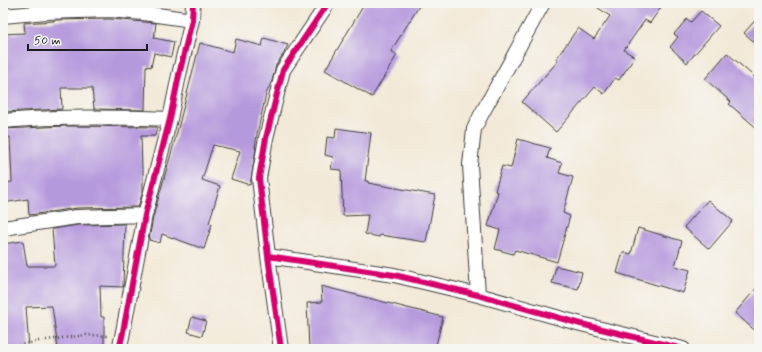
<svg xmlns="http://www.w3.org/2000/svg" width="762" height="352" viewBox="0 0 762 352" font-family="Mynerve,sans-serif">
  <style>
    .building { fill: #b599dd }
    .lines { fill: none; stroke-linecap: round; stroke-linejoin: round }
    .street-casing { stroke: #3c3b38; stroke-width: 16 }
    .path { stroke: #3c3b38; stroke-width: 2.5; stroke-dasharray: 1 3; stroke-linecap: butt }
    .street { stroke: #fff; stroke-width: 14 }
    .cycleway-casing { stroke: #f6f6f2; stroke-width: 8 }
    .cycleway { stroke: #d6006c; stroke-width: 6 }
  </style>
  <rect width="100%" height="100%" fill="#f6f6f2"/>
  <filter id="ink" filterUnits="userSpaceOnUse"><feTurbulence type="fractalNoise" baseFrequency=".025" numOctaves="2"/><feDisplacementMap in="SourceGraphic" scale="8" xChannelSelector="R" yChannelSelector="G"/><feConvolveMatrix kernelMatrix="1 2 1 2 8 2 1 2 1" color-interpolation-filters="sRGB"/></filter>
  <filter id="wash" filterUnits="userSpaceOnUse"><feTurbulence type="fractalNoise" baseFrequency=".012" numOctaves="4" result="noise"/><feDisplacementMap in="SourceGraphic" scale="16" xChannelSelector="R" yChannelSelector="G"/><feGaussianBlur stdDeviation="0.9" result="paint"/><feColorMatrix in="noise" values="0 0 0 0 0 0 0 0 0 0 0 0 0 0 0 0 0 1.4 0 .05"/><feComposite in="paint" operator="in"/></filter>
  <g filter="url(#wash)">
    <rect width="100%" height="100%" fill="#f3e9d8"/>
    <g id="blocks">
      <path class="building" d="M365,3H421L391,51L397,55L372,97L325,70Z
        M591,3H664L650,23L645,20L624,50L635,57L619,80L615,78L604,94L595,87L556,132L522,102L558,61L556,59L578,28L594,39L610,16Z
        M701,11L719,26L687,63L670,47L678,37L674,34L687,19L691,22Z
        M759,16V46L744,33Z
        M110,19L156,23L154,38L174,42L171,57L154,53L151,67L146,66L145,110L94,109L92,88H61L62,109L3,112V34L25,33L24,23L54,21V20Z
        M264,38L288,45L284,53L276,65L272,81L266,94L257,134L255,148H256L250,185L231,179L240,151L213,145L202,180L220,186L209,223L212,224L204,249L162,234L160,243L149,240L153,217L175,140L200,43L233,52L236,39L262,46Z
        M727,53L759,81V130L729,104L731,102L705,79Z
        M66,126L157,127L155,136H141L142,169H143V191L138,207L77,208L29,215L28,199L3,203V183L12,182L10,137L3,138V129Z
        M336,128L371,133L365,181H368V183L435,195L426,242L380,235L379,237L365,234L368,215L343,216L341,170L331,169L333,157L325,155L327,137L335,138Z
        M518,139L550,148L547,158L562,163L559,173L573,177L563,213L570,216L557,262L515,250L513,254L495,249L500,230L488,226L498,192L495,191L502,166L511,168Z
        M708,200L733,221L709,249L684,227Z
        M125,224L123,287L100,286L101,317H104V349H58L52,306L26,307L29,349H3V244L23,241L27,266H55L52,229L78,225Z
        M638,228L682,241L675,266L690,270L683,293L617,273L623,252L631,254Z
        M556,266L582,272L578,289L552,283Z
        M759,285V334L735,313Z
        M321,286L443,317L435,349H309L307,303L322,302Z
        M192,317L206,321L202,336L188,332Z"/>
    </g>
  </g>
  <g filter="url(#ink)">
    <use href="#blocks" fill-opacity="0" stroke="#3c3b38" stroke-width="1"/>
    <g class="lines">
      <defs>
        <path id="street" d="M3,16L46,12L110,10L143,13L192,20
          M3,121C59,116 115,117 170,119
          M3,228L77,217L145,215
          M268,256L394,275L478,295L581,324L683,349
          M478,295L470,165L474,129L481,115L543,3
          M119,349L122,337L145,215L170,119L179,75L192,20L193,3
          M281,349L268,256L259,178L266,138L283,70L328,3"/>
      </defs>
      <use href="#street" class="street-casing"/>
      <path class="path" d="M3,349L39,341L86,335L107,336"/>
      <use href="#street" class="street"/>
      <defs>
        <path id="cycleway" d="M268,256L394,275L478,295L581,324L683,349
          M119,349L122,337L145,215L170,119L179,75L192,20L193,3
          M281,349L268,256L259,178L266,138L283,70L328,3"/>
      </defs>
      <use href="#cycleway" class="cycleway-casing"/>
      <use href="#cycleway" class="cycleway"/>
    </g>
  </g>
  <rect width="762" height="352" fill="none" stroke="#f6f6f2" stroke-width="16"/>
  <path d="M28 44v6h119v-6" fill="none" stroke="#1c1c1c" stroke-width="2"/>
  <text x="34" y="44" font-size="12" fill="#1c1c1c" stroke="#f6f6f2" stroke-width="3" paint-order="stroke">50 m</text>
</svg>
